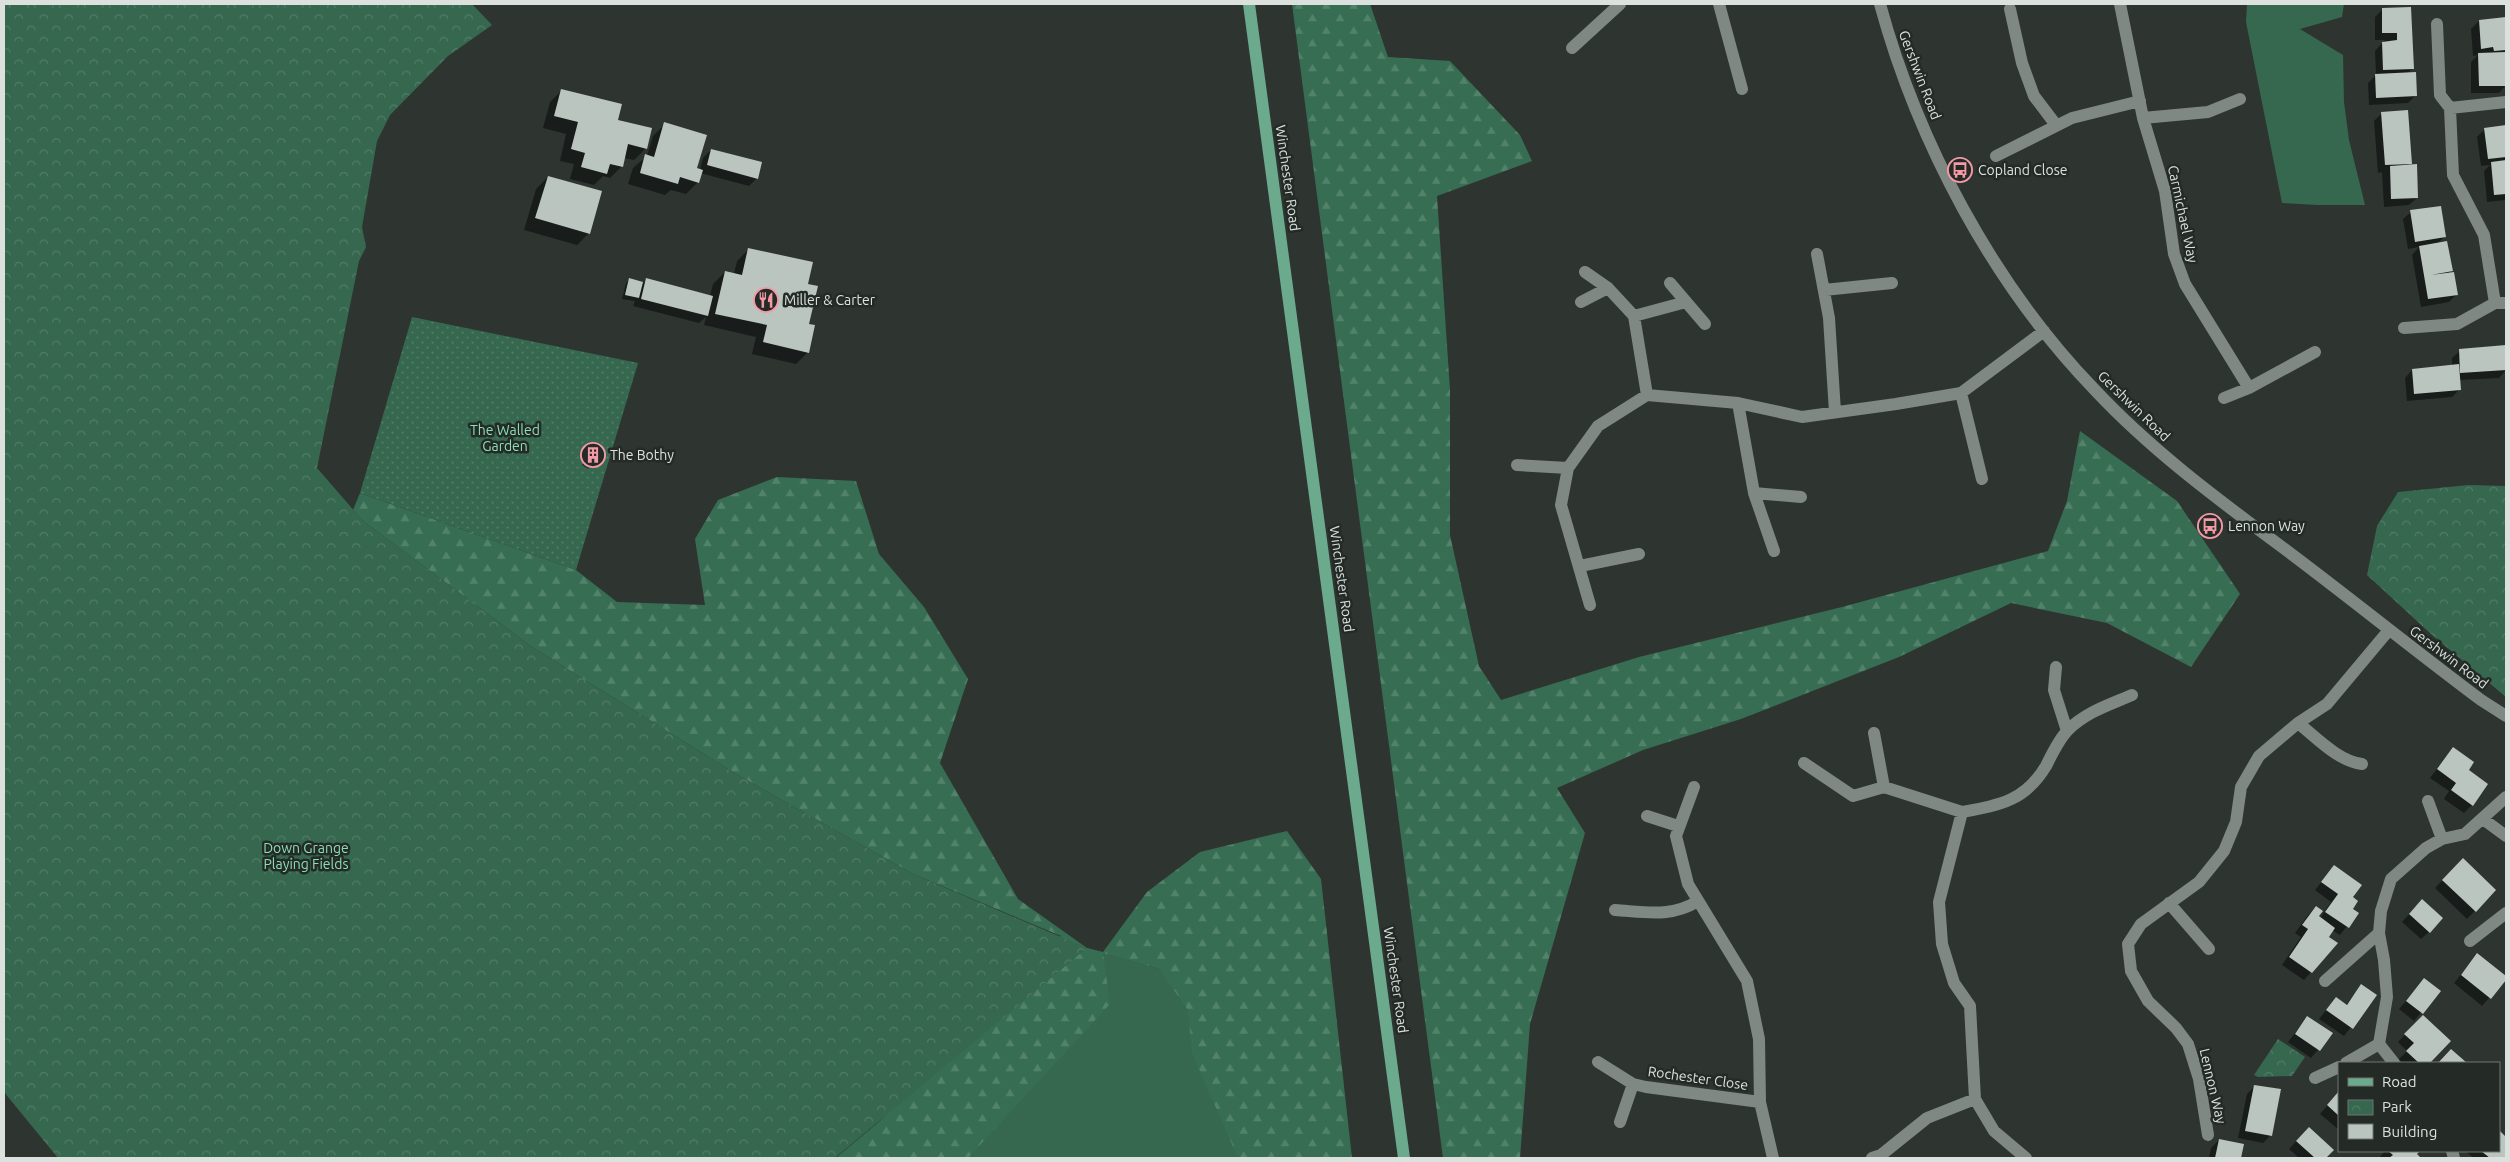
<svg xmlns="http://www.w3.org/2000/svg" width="2510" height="1162" viewBox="0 0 2510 1162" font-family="Ubuntu,sans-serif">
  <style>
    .grass { fill: #36674f }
    .forest { fill: url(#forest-firs) }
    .park { fill: url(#park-crowns) }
    .garden { fill: url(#garden-dots) }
    .shadow { fill: #0007 }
    .building { fill: #bbc5bf }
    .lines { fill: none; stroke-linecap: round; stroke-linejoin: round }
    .minor { stroke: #7f8883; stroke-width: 12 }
    .major { stroke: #6baa8c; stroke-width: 12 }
    .labels { text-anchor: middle; stroke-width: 5; stroke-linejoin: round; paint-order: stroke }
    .street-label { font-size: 14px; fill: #dce1de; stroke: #242b27 }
    .poi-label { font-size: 14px; fill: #dce1de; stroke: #242b27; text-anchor: start }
    .park-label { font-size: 14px; fill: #8bdfb5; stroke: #242b27 }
  </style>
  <defs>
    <pattern id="forest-firs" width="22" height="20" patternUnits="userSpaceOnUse" patternTransform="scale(1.25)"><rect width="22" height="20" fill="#376d53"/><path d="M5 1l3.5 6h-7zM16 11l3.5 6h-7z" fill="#53826b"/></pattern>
    <pattern id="park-crowns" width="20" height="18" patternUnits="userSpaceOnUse" patternTransform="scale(1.25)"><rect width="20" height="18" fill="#36674f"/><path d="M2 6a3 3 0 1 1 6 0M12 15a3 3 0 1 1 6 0" fill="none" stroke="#527c68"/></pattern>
    <pattern id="garden-dots" width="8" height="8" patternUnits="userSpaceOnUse" patternTransform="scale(1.25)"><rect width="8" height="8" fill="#36674f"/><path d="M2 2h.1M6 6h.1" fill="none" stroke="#527c68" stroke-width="1.8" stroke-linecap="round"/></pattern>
  </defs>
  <rect width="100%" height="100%" fill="#2e3531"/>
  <path class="grass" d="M2247,4H2344L2342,17L2300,29L2343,55L2344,102L2349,140L2365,205H2318L2282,203L2246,22Z
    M1087,948L1159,969L1352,1158H836Z"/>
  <path class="forest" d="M1292,4H1370L1388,57L1450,61L1520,135L1532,161L1437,196L1450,390V535L1479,666L1501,700L1639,657L1842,607L2048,551L2067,501L2080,431L2177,501L2240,594L2191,667L2107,623L2011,603L1899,657L1741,719L1643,750L1557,788L1585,833L1530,1024L1520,1158H1443Z
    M777,477L856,481L879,554L924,607L968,679L940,763L1018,899L1087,948L1103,952L1147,892L1200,852L1287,831L1321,879L1352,1158H1238L1192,1053L1188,1010L1159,969L1103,953L1110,1004L968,1158H836L879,1122L1061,936L913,874L736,774L532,647L363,521L353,510L360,493L576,570L617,602L705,605L695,539L718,500Z"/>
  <path class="park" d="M4,4H472L492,25L448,56L390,115L377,141L362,227L366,247L359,261L317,468L363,521L532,647L736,774L913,874L1087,948L835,1158H58L4,1092Z
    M2469,485L2506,486V697L2431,634L2367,575L2377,526L2398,492Z
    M2278,1039L2305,1057L2292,1076L2258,1077L2254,1075Z"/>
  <path class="garden" d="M412,317L638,363L576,570L360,493Z"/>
  <path class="shadow" d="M2410,8L2413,68L2407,74L2416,95L2408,103L2369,105L2368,83L2376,75L2375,51L2385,40H2375V17L2383,9Z
    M2506,18V85L2499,93H2471V62L2478,55L2473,56L2471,29L2479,21Z
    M561,91L617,121L646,148L634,160L624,158L622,166L610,178L603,176L594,185L570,179L574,164L560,161L566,134L543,128L550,102Z
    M2382,113L2410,163L2407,166L2417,198L2409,205L2384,207L2382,172L2378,173L2374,121Z
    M665,124L696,169L700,170L703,158L711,150L757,178L749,186L700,173L698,182L686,194L671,190L665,195L628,184L633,168L647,156L653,136Z
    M2506,127V200L2487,202L2484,171L2490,165L2481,166L2477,137L2485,129Z
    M548,177L589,233L577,245L524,230L536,189Z
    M2411,212L2444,237L2437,244L2451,270L2448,274L2456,295L2449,302L2421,307L2412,255L2419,247L2408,249L2403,219Z
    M749,249L807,284L808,352L796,364L752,354L756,337L704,325L706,317L699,323L633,306L635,301L622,299L626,283L629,280L643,283L646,280L710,296L713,284L725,272L734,274L737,261Z
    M2506,346V370L2499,378L2459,380L2460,389L2452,397L2407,401L2405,378L2412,370L2452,366V358L2460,351Z
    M594,445L591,465L588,469L582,465Z
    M2453,748L2467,770L2472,805L2464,813L2444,799L2449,791L2430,778Z
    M2334,867L2351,897V909L2357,913L2340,935L2332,930L2327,937L2336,943L2304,980L2282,965L2301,937L2295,933L2308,915L2316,907L2320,918L2331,902L2315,890Z
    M2455,867L2495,890L2467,919L2435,888Z
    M2415,908L2429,932L2421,939L2402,922Z
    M2477,955L2506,978L2482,1006L2454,983Z
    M2424,980L2439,991L2414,1021L2399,1009Z
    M2361,986L2375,996L2344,1036L2319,1019L2336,998L2346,1005Z
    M2423,1016L2449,1041L2428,1063H2403L2399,1059L2407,1051L2398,1042Z
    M2308,1017L2331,1034L2311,1058L2288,1042Z
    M2255,1086L2271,1135L2263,1143L2238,1138L2247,1094Z
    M2339,1092V1129H2338L2320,1114Z
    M2499,1132L2506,1138V1158H2474L2465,1151H2499Z
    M2301,1136L2332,1150L2324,1158H2299L2289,1149Z
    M2219,1140L2242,1145L2240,1158H2209L2211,1148Z
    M2385,1151H2418L2415,1154L2420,1158H2379Z"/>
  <path class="building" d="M2411,7L2414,69L2383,70L2382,42L2397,40V33H2382V8Z
    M2506,17V50L2494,51L2493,47L2481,49L2479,20Z
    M2506,52V86H2479L2478,53Z
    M2416,72L2417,96L2376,98L2375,74Z
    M561,89L622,104L618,120L652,128L647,149L628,144L623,167L610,164L607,174L581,167L585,153L571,149L578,122L554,116Z
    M2408,110L2412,164L2385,165L2381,112Z
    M664,122L707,135L697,168L703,170L699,183L680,177L678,184L640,173L645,154L654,157Z
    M2506,125V157L2488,159L2484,128Z
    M711,149L762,162L758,179L707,165Z
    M2506,160V194L2494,195L2491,162Z
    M2417,164L2418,198L2391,199L2390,166Z
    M548,176L602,191L590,234L535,218Z
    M2441,206L2446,237L2415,242L2410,210Z
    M2447,241L2453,271L2431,275L2454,272L2458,295L2428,299L2419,246Z
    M748,248L813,262L808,284L818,286L809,324L815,325L809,353L763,342L767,325L715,314L725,271L742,275Z
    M629,278L643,282L639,298L625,295Z
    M646,278L713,296L708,316L641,299Z
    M2506,345V370L2460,373L2459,349Z
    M2459,364L2461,390L2414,394L2412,369Z
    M594,444L601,448L592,466L584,461Z
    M2453,747L2474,762L2469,770L2488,784L2473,806L2451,790L2456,783L2437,769Z
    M2463,858L2496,890L2476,912L2442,880Z
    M2334,865L2362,885L2353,897L2358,901L2353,909L2359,913L2349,928L2325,912L2338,894L2321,882Z
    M2422,899L2443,918L2430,933L2409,914Z
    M2316,906L2323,911L2319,916L2335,928L2329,937L2338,943L2312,973L2289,957L2308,929L2302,925Z
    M2477,953L2506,976V980L2491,999L2461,975Z
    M2424,978L2441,991L2423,1014L2406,1001Z
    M2361,984L2377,995L2353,1029L2326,1010L2336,997L2347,1005Z
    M2423,1015L2451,1041L2430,1063H2419L2406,1051L2414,1043L2404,1034Z
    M2307,1016L2333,1033L2320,1051L2295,1034Z
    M2451,1049L2467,1063H2438Z
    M2254,1085L2281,1089L2272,1136L2245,1131Z
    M2339,1091V1116L2327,1105Z
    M2309,1127L2334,1150L2326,1158H2315L2296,1141Z
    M2499,1130L2506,1137V1158H2490L2481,1151H2499Z
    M2219,1139L2244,1144L2241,1158H2215Z
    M2388,1151H2420L2417,1154L2421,1158H2389L2393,1155Z"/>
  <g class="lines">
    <path class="minor" d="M1719,4L1742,89
      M1880,4C1918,143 1993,284 2094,389C2150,449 2216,498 2282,547C2349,597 2414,650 2481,700L2506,716
      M2120,4L2143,118L2165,191L2174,254L2185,284L2249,388
      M2010,9L2022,63L2034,96L2056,125
      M2437,24L2440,95L2450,108L2453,175L2484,235L2495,303
      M1572,48L1620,4
      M2450,108L2506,102
      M2143,118L2208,112L2240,99
      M1996,156L2072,118L2140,101
      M1817,254L1829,318L1835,412
      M1585,272L1608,288L1634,316L1647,395
      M1670,283L1705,324
      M1824,290L1892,283
      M1581,302L1608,288
      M1634,316L1686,302
      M2404,328L2457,324L2495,303H2506
      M1961,393L1982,479
      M2224,398L2249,388L2315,352
      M1738,403L1754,493L1774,551
      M1517,465L1568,468
      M1754,493L1801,497
      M1580,566L1639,554
      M1590,605L1561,505L1568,468L1598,426L1647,395L1738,403L1802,417L1896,404L1961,393L2044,331
      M2056,667L2054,690L2067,731
      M2298,723C2317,738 2338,761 2362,764
      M1874,733L1884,787
      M1804,763L1853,796L1884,787L1962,812
      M1694,787L1676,836L1688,884L1747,981L1759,1039L1760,1102L1773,1158
      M2428,801L2442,839
      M1647,816L1678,826
      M2483,819L2506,836
      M2169,903L2209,949
      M1615,910C1645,912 1671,918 1698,901
      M2470,941L2506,913
      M2325,981L2379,933
      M1598,1062L1633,1084L1646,1087L1760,1102
      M2346,1063L2379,1044
      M2394,1063L2379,1044L2387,997L2384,960L2379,933L2381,911L2391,879L2426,848L2442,839L2465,834L2506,797
      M2315,1078L2339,1067
      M1620,1122L1633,1084
      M2208,1135L2199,1079L2188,1044L2176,1028L2148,1001L2131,971L2128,944L2141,924L2199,882L2224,851L2236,822L2241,787L2259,756L2298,723L2327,704L2389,630
      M2452,1151L2454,1158
      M1872,1158L1881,1155L1927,1118L1975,1099
      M2026,1158L1994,1131L1975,1099L1970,1006L1954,983L1942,944L1939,902L1962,812C2000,805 2025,801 2046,766C2052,754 2059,739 2068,730C2086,712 2109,705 2132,695"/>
    <path class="major" d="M1249,4L1404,1158"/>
  </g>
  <defs>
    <symbol id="bus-ring" viewBox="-11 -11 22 22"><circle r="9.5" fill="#242b27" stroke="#f49aa6" stroke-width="1.5"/><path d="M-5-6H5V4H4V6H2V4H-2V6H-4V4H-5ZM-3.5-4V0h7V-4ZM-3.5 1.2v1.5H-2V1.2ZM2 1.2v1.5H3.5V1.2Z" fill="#f49aa6"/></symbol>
    <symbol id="restaurant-ring" viewBox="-11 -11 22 22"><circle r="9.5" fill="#242b27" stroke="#f49aa6" stroke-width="1.5"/><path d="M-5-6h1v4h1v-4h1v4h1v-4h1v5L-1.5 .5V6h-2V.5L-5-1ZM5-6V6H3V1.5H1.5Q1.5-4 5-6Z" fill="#f49aa6"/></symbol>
    <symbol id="building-ring" viewBox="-11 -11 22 22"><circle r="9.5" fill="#242b27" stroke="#f49aa6" stroke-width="1.5"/><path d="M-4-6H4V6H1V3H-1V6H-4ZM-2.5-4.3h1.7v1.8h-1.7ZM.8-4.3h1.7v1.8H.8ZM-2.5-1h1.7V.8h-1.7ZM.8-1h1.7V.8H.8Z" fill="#f49aa6"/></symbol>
  </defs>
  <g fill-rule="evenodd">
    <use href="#bus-ring" x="1946" y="156" width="28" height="28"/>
    <use href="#restaurant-ring" x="752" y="286" width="28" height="28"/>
    <use href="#building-ring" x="579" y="441" width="28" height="28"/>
    <use href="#bus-ring" x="2196" y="512" width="28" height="28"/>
  </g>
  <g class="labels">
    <g class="street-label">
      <text transform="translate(1920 75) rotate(69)" y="5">Gershwin Road</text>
      <text transform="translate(1288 178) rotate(82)" y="5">Winchester Road</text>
      <text transform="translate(2183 214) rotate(78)" y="5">Carmichael Way</text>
      <text transform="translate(2134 406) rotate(44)" y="5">Gershwin Road</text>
      <text transform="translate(1342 579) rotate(82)" y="5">Winchester Road</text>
      <text transform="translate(2449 657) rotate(37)" y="5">Gershwin Road</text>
      <text transform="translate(1396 980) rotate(82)" y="5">Winchester Road</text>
      <text transform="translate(1698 1078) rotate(8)" y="5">Rochester Close</text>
      <text transform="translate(2213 1086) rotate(77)" y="5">Lennon Way</text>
    </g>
    <g class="poi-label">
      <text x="1978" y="175">Copland Close</text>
      <text x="784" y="305">Miller &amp; Carter</text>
      <text x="610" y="460">The Bothy</text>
      <text x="2228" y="531">Lennon Way</text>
    </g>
    <g class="park-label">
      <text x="505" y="435">The Walled<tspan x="505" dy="16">Garden</tspan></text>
      <text x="306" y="853">Down Grange<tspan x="306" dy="16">Playing Fields</tspan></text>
    </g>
  </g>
  <rect width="2510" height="1162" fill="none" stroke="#dce1de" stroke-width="10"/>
  <rect x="2338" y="1062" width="162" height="90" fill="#242b27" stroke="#6e7470"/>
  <rect x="2348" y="1078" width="25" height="8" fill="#6baa8c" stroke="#6e7470"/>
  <text x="2382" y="1087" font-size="15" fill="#dce1de">Road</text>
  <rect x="2348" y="1100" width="25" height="15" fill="url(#park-crowns)" stroke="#6e7470"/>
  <text x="2382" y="1112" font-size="15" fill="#dce1de">Park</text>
  <rect x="2348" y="1124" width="25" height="15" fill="#bbc5bf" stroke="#6e7470"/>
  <text x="2382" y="1137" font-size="15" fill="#dce1de">Building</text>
</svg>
